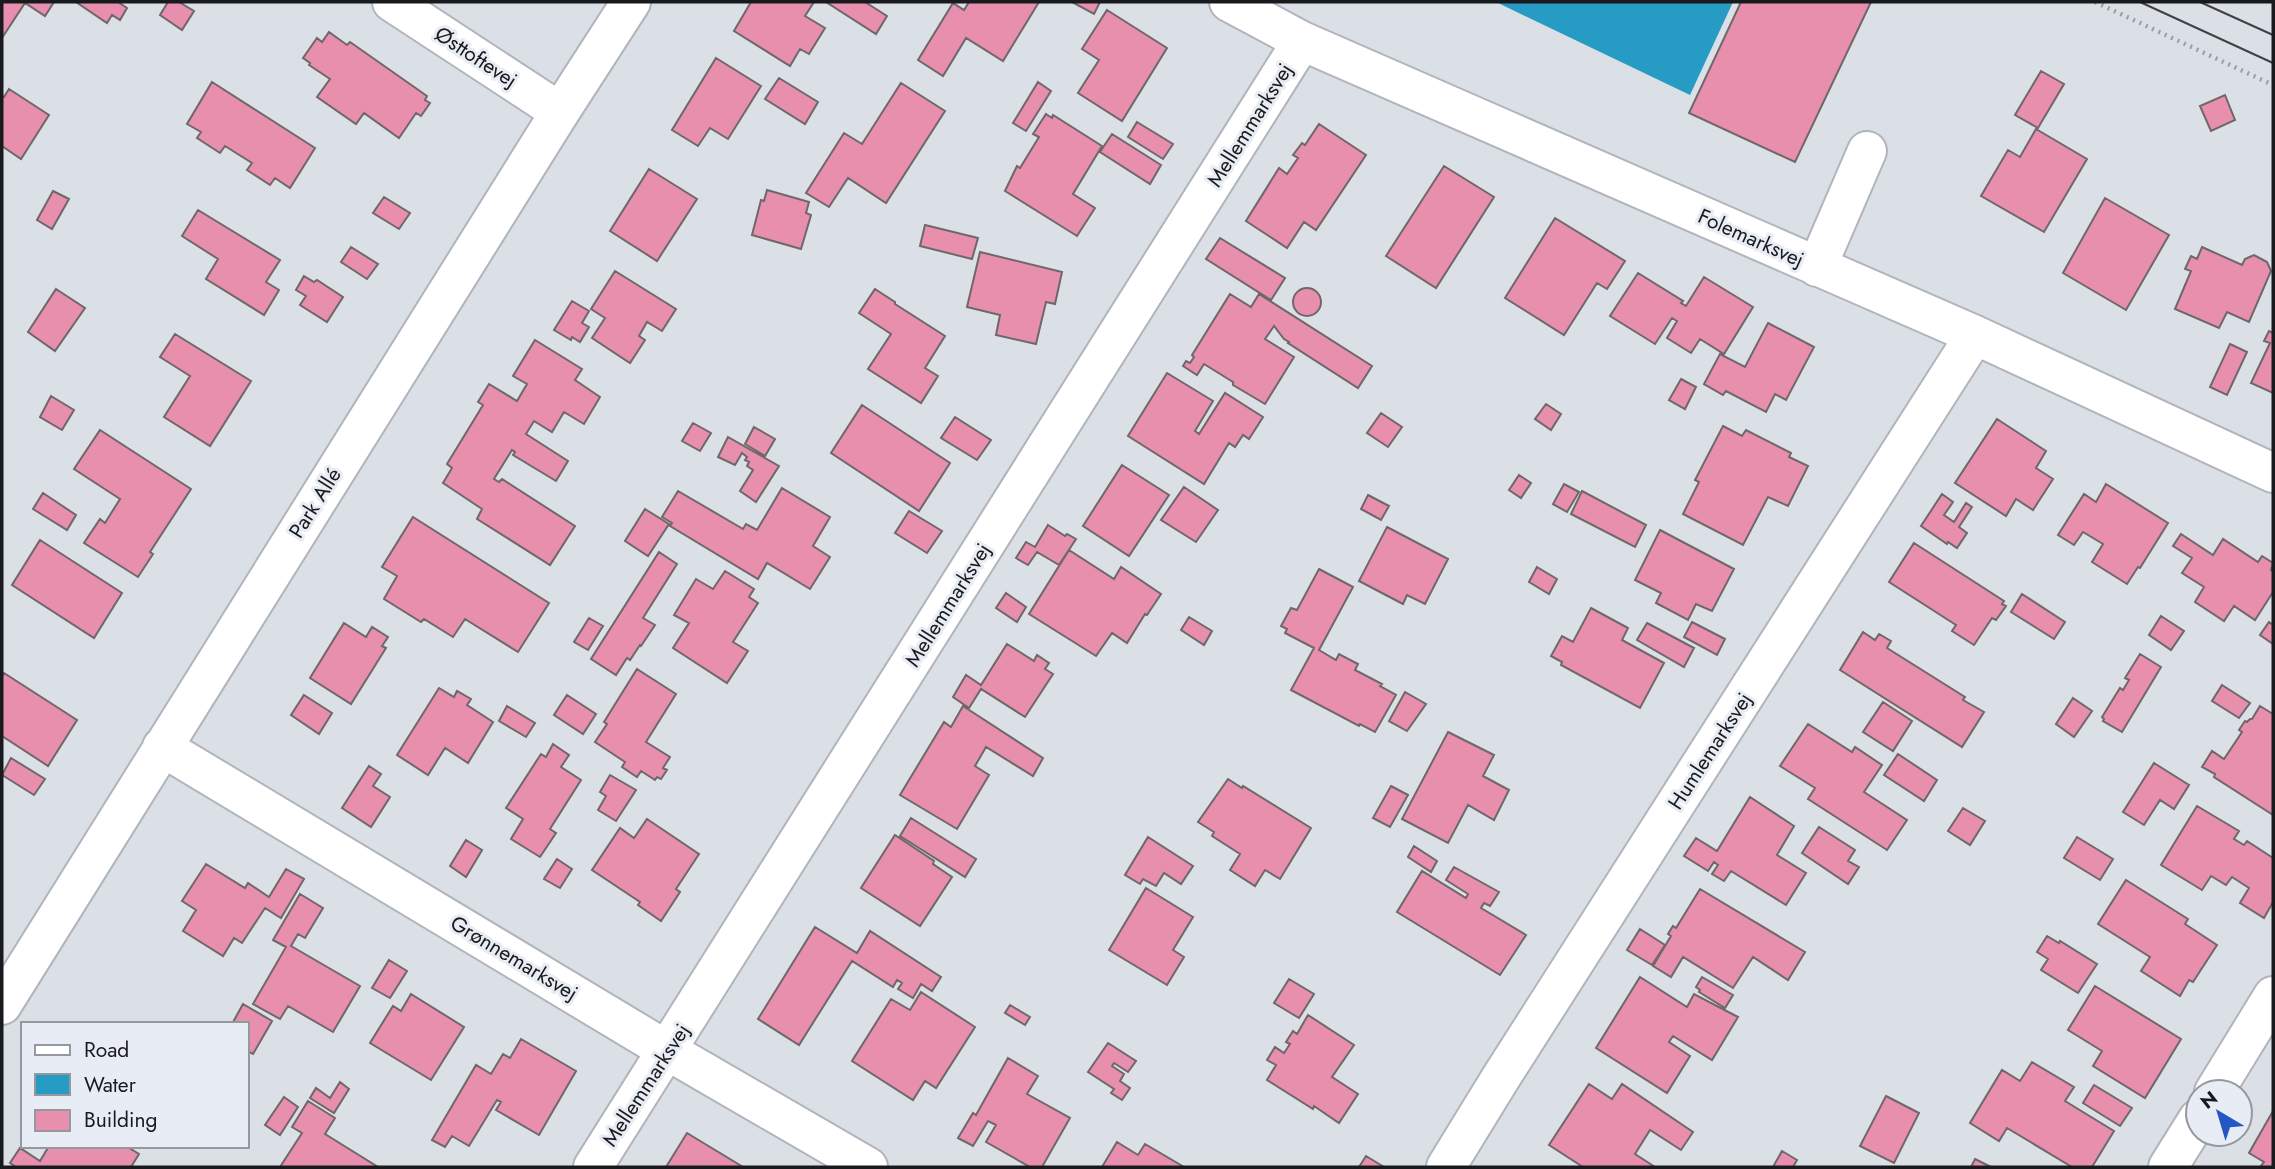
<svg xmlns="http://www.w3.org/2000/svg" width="2275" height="1169" viewBox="0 0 2275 1169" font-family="Jost,sans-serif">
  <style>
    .water { fill: #269bc3 }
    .building { fill: #e88fad; stroke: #6f6769; stroke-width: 2 }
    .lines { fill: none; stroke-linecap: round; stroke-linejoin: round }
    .minor-casing { stroke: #b1b4bc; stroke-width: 42 }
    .path { stroke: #9b9ea4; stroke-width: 4.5; stroke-dasharray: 2 5; stroke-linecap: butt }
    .minor { stroke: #fff; stroke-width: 38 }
    .tram { stroke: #404145; stroke-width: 2 }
    .labels { text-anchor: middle; stroke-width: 6; stroke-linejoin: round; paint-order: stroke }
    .street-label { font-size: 21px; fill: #191a1d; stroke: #e8ecf4 }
  </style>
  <rect width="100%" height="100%" fill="#dbdfe6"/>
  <path class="water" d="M1496,2H1733L1690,95Z"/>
  <path class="building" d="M2,2H54L45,16L25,3L2,38Z
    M76,2H118L127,8L120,20L112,15L107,23Z
    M168,2H179L194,11L182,30L160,15Z
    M751,2H814L805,16L825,28L809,54L800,49L790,66L734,31Z
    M826,2H865L887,16L876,34Z
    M969,2H1039L1003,61L966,38L943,76L918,60L953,3L964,10Z
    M1072,2H1100L1094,14Z
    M1741,2H1871L1795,162L1689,113Z
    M1107,10L1167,48L1122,121L1078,93L1099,60L1082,49Z
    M329,32L347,45L350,42L427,96L425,100L430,103L421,116L416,113L399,138L364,113L356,124L317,97L330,79L309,65L310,63L303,58L317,38L322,42Z
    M716,58L761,86L728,139L710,128L698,146L672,130Z
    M2041,71L2064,84L2038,128L2015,115Z
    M779,78L818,102L805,124L765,99Z
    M212,82L315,148L290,188L275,178L270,185L247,170L252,163L225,146L220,153L197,138L201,132L187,124Z
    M1038,82L1051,91L1026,131L1013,123Z
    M901,83L945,111L886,203L848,178L829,207L806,193L844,133L862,144Z
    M9,89L49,115L21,159L2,146V96L4,97Z
    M2225,95L2235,120L2211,131L2200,106Z
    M1046,114L1052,118L1053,115L1102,146L1073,194L1095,208L1077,236L1005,191L1017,166L1020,168L1039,137L1033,134Z
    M1137,122L1173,144L1163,159L1128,137Z
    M1319,124L1366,155L1316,230L1304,222L1287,248L1246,221L1279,168L1287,174L1298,158L1293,155L1302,143L1305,145Z
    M2036,129L2087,159L2044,232L1981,196L2008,150L2020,157Z
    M1112,134L1161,165L1150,184L1100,152Z
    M1444,166L1494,197L1436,288L1386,256Z
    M649,169L697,199L657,261L610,231Z
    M767,190L809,202L806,213L811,215L801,249L752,235L761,200L764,201Z
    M53,191L69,199L52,229L37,220Z
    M384,197L410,213L399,229L373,213Z
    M2105,198L2169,235L2126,310L2063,273Z
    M198,210L280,260L266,282L279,290L264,315L206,279L218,259L182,236Z
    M1555,218L1625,261L1607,289L1597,283L1564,335L1505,298Z
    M925,225L978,238L972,259L920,246Z
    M1220,238L1285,278L1271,300L1206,259Z
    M351,247L378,264L367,279L341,262Z
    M2202,247L2242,265L2245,259L2254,255L2267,262L2271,271L2249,322L2227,312L2219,328L2175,309L2191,271L2185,269L2191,256L2197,259Z
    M980,252L1062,272L1055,304L1046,302L1036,344L996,335L1000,315L967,307Z
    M615,271L676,309L662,331L647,322L639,336L645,340L630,363L592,338L605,318L591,309Z
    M1638,273L1683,301L1681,303L1686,306L1704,277L1753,307L1724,354L1700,339L1691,353L1667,338L1677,321L1672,318L1655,344L1610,316Z
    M304,276L314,282L317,280L343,297L327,322L300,305L306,296L296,290Z
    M1293 302a14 14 0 1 1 28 0a14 14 0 1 1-28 0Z
    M56,289L85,308L55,351L28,332Z
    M875,289L895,302V304L945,336L925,368L938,376L921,403L868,369L891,334L859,313Z
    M1230,294L1251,307L1259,294L1372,366L1358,388L1288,343L1289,342L1284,339L1274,326L1265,339L1294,357L1265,404L1233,385V382L1204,364L1197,375L1183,366L1186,361L1190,363L1194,357L1192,355Z
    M572,301L589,311L582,323L589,327L580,342L572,337L571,340L554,330Z
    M1768,323L1814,347L1786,400L1775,394L1766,412L1726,391L1723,395L1704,384L1720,354L1745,367Z
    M2269,331L2273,333V393L2251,383L2270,343L2264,341Z
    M175,334L251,381L210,446L164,417L190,376L160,357Z
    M535,340L582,369L575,380L600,397L584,424L564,412L552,432L534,421L526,434L568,461L556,481L513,455L515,452L512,450L494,479L499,482L502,479L575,526L550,565L477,519L482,509L443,483L452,468L447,464L483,405L478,402L489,384L517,401L527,384L513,376Z
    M2230,344L2247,352L2227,395L2210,387Z
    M1167,373L1213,401L1195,431L1199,434L1225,393L1263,417L1249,439L1243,435L1235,447L1229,443L1204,484L1128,436Z
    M1681,379L1696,387L1685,409L1669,400Z
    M51,396L74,410L62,430L40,417Z
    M1546,404L1561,414L1551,430L1535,419Z
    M862,405L950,463L919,511L831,453Z
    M1381,413L1402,427L1388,447L1367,433Z
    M955,417L991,440L977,460L941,438Z
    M1997,419L2046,451L2036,468L2053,479L2033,510L2016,499L2006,516L1955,483Z
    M693,423L711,433L700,451L682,441Z
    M1723,426L1742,436L1746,430L1791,453L1789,457L1808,466L1788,506L1768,497L1743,545L1683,514L1699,482L1695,480Z
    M754,427L775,439L765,456L745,444Z
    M100,430L191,489L150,552L153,554L138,577L84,543L100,519L105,523L120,499L74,469Z
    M728,437L779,466L756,502L740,491L753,470L747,466L749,462L745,460L747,457L742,453L735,465L718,457Z
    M1122,465L1169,495L1129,556L1083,526Z
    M1519,475L1531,483L1521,498L1509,490Z
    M1564,484L1579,492L1567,512L1553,504Z
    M2106,484L2168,523L2140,568L2138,567L2127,584L2092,562L2103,544L2083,532L2074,545L2058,535L2084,494L2096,502Z
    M1184,487L1218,510L1196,542L1161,520Z
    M782,488L830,517L813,546L830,557L810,589L767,563L758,579L670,526L672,523L662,517L678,491L743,529L746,524L757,530Z
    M1582,491L1646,525L1635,547L1571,514Z
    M43,493L76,515L67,530L33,509Z
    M1942,494L1953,502L1944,515L1954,522L1966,503L1972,507L1959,527L1967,533L1957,548L1948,542L1947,544L1921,526Z
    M1368,495L1389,506L1381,520L1361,509Z
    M645,509L669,524L648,556L625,541Z
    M909,511L942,531L927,553L895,533Z
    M413,517L549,603L518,652L465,619L453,637L424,619L421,622L384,599L397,576L382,567Z
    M1048,525L1065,536L1067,534L1076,539L1059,565L1037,552L1028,565L1016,558L1026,542L1035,547Z
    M1387,527L1448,559L1425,604L1407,595L1403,604L1359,581Z
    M1660,530L1734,569L1712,611L1696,604L1688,620L1656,603L1661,593L1635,580Z
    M2181,534L2213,555L2223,539L2258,562L2262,556L2273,563L2271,570L2273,571V592L2255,620L2234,606L2224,621L2195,602L2204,587L2182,573L2192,558L2173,546Z
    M40,540L122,593L94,638L12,585Z
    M1914,543L2004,601L2002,604L2006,606L1996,620L1992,618L1974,645L1952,631L1956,625L1889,582Z
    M1069,550L1114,579L1121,567L1161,594L1147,615L1145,614L1127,643L1112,633L1096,656L1029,614Z
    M659,552L677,564L643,618L655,625L641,646L640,645L630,660L627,658L616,675L591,659Z
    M1537,567L1557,579L1549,594L1529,582Z
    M1319,569L1353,587L1319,650L1336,660L1339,654L1358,664L1355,670L1382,684L1380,686L1396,695L1375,732L1360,724L1359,726L1291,690L1314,648L1285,633L1287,629L1281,626L1291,608L1297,610Z
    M725,571L754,589L749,597L758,603L733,642L748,651L727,683L673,648L689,623L674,615L696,579L713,589Z
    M1006,593L1026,607L1017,622L996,608Z
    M2022,594L2065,622L2054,639L2011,612Z
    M1591,608L1628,628L1622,640L1664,663L1640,708L1561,665L1562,662L1551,656L1562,636L1573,642Z
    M2161,616L2184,631L2171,650L2149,635Z
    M1189,617L1212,631L1204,645L1181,630Z
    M589,618L603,626L588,650L574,642Z
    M1692,622L1725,639L1717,655L1684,637Z
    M2269,622L2273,625V644L2260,635Z
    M344,623L366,637L372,627L388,637L382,646L386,648L351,704L310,678Z
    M1647,623L1694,648L1684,667L1637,640Z
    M1863,632L1875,640L1879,634L1891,641L1887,648L1965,697L1963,700L1984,712L1962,747L1840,670Z
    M1007,644L1034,661L1037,655L1049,663L1045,669L1053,674L1025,717L981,689L969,708L953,697L966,675L981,685Z
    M2140,654L2161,667L2122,732L2103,721L2104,719L2102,717L2120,688L2123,690L2129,680L2125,678Z
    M637,669L676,694L646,742L670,757L663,768L667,770L661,779L657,777L655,780L641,771L637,777L622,767L625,762L595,742L607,724L604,722Z
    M4,673L77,720L48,766L2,736V676Z
    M2222,685L2250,703L2239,718L2212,701Z
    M439,688L454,697L457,691L471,699L467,705L493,722L468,763L445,748L428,775L397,755Z
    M1405,692L1426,704L1407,731L1389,721Z
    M304,695L332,713L319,734L291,715Z
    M567,695L596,714L583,734L554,715Z
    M2073,698L2092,711L2074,737L2056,724Z
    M1883,702L1912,721L1893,751L1863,732Z
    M507,706L535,723L526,737L499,721Z
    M963,706L1043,758L1033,776L986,747L975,766L989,775L957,829L900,795L944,722L951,727Z
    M2260,706L2273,714V815L2214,777L2215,774L2202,767L2212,751L2224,759L2242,732L2239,730L2245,721L2247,722L2250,719H2252Z
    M1808,724L1852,752L1855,747L1882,765L1864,792L1907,820L1887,850L1808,799L1815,788L1780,766Z
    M1448,732L1494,755L1483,776L1509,790L1494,820L1468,805L1448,843L1402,819Z
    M553,744L569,755L561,767L581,780L550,829L556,833L540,857L511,839L523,819L506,808L541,754L546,757Z
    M1898,754L1937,780L1924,801L1884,775Z
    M11,758L45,779L34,795L2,775Z
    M2154,763L2189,785L2174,809L2160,800L2144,825L2123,812Z
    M369,766L381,774L373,786L390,797L371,827L342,808Z
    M610,775L636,790L616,821L598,810L606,796L600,792Z
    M1228,779L1242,788L1243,786L1311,828L1280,879L1265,870L1255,886L1230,870L1240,854L1212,836L1214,832L1198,822Z
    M1391,786L1408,795L1390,827L1373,818Z
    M1750,797L1794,826L1777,855L1806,873L1786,905L1731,871L1724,881L1712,874L1718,865L1714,862L1708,871L1684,856L1696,838L1717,851Z
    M2197,806L2239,831L2234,839L2244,845L2247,841L2273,858V902L2264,918L2240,903L2249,888L2232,877L2226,885L2211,876L2202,890L2161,865Z
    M1963,808L1985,821L1970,845L1948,831Z
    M911,818L976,859L965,877L900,836Z
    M647,819L699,854L676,889L680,892L661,921L638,905L640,902L592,870L620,828L634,838Z
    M1819,827L1855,850L1848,861L1859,867L1848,884L1802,853Z
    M895,835L934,861L933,864L952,877L920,926L861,888Z
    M1148,837L1193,866L1181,884L1164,873L1156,886L1143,879L1140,884L1125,875Z
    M2077,837L2113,859L2100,880L2064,858Z
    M466,840L482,850L466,877L450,866Z
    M1414,846L1437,861L1431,872L1408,857Z
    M557,859L572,869L560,888L544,879Z
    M206,864L245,888L248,883L269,897L286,869L304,879L281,918L265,908L242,943L234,938L223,956L183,931L196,910L182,901Z
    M1454,867L1499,892L1490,906L1484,903L1481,908L1526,935L1500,975L1397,912L1422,871L1466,898L1468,894L1446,880Z
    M2126,880L2188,919L2185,924L2217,945L2193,982L2189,980L2180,996L2141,971L2150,957L2098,924Z
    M1146,888L1193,917L1173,950L1184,957L1167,985L1109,950Z
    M1700,889L1805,952L1788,980L1753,957L1733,988L1683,957L1671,977L1653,966L1671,936L1668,934L1673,926L1676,928Z
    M300,894L323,908L305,938L298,934L291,946L360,986L333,1032L288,1006L280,1019L253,1004L286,947L273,940Z
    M815,927L857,953L870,931L941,977L932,991L921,984L913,998L898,989L902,983L897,980L893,987L852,961L799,1045L758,1019Z
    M1640,929L1665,945L1652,965L1627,950Z
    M2047,936L2059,943L2060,941L2097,964L2078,993L2041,970L2048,959L2037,952Z
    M389,960L407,971L390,998L372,988Z
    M1640,977L1687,1007L1694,994L1738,1017L1712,1060L1673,1036L1669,1042L1690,1056L1667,1093L1596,1048Z
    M1702,977L1733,995L1725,1008L1699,992L1700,990L1696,987Z
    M1289,979L1314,994L1299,1018L1274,1003Z
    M2095,986L2181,1039L2145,1098L2093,1066L2102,1051L2068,1030Z
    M921,992L975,1027L936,1088L925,1081L913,1100L852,1061L891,999L910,1010Z
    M411,994L464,1027L431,1080L370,1043L393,1006L401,1011Z
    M243,1004L272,1021L253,1054L247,1051V1024H232Z
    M1010,1005L1030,1017L1025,1025L1005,1013Z
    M1308,1015L1354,1045L1332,1077L1358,1094L1339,1123L1314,1106L1313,1109L1267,1080L1276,1065L1267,1060L1275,1047L1284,1053L1290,1044L1286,1042L1293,1031L1297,1034Z
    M521,1039L576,1071L539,1135L496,1110L501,1102L497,1100L469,1146L452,1136L445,1147L432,1140L476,1065L491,1074L503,1054L510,1058Z
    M1108,1043L1136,1061L1128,1072L1114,1063L1112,1066L1124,1074L1120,1081L1130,1088L1122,1100L1111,1093L1114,1089L1088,1072Z
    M1008,1058L1038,1076L1027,1094L1070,1118L1042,1167H1030L986,1142L996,1125L988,1121L973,1146L958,1138L973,1113L976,1115Z
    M2032,1062L2074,1087L2065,1101L2114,1131L2092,1167H2072L2007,1128L1999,1141L1970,1123L2002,1070L2020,1081Z
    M340,1082L349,1089L334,1113L310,1098L316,1088L330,1098Z
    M1589,1084L1612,1099L1622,1084L1693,1132L1681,1150L1650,1130L1635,1154L1655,1167H1583L1549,1145Z
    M2094,1085L2132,1108L2120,1126L2083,1103Z
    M1886,1096L1919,1113L1894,1163L1860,1146Z
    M284,1097L298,1107L280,1135L265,1125Z
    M308,1101L335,1118L325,1134L378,1167H280L302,1133L292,1127Z
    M2273,1111V1167H2260L2264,1162L2249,1153Z
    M687,1133L743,1167H666Z
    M1117,1142L1138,1155L1145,1144L1184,1167H1102Z
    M49,1146H126L139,1154L131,1167H16L10,1163L20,1148L40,1161Z
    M1782,1151L1797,1160L1793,1167H1773Z
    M1366,1156L1384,1167H1359Z
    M1975,1159L1991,1167H1971Z"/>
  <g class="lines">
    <defs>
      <path id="minor" d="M392,2L560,112
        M1229,2L1302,41L1975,335L2273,473
        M1817,267L1867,151
        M162,747L668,1051L868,1167
        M2,1005L560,112L631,2
        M2214,1092L2273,996
        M593,1167L1302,41
        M1446,1167L1500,1079L1975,335
        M2168,1167L2198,1119"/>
    </defs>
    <use href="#minor" class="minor-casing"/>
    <path class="path" d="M2095,2L2273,85"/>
    <use href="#minor" class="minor"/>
    <path class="tram" d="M2140,2L2273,63
      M2200,2L2273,35"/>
  </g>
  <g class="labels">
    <g class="street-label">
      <text transform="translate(476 57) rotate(33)" y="7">Østtoftevej</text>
      <text transform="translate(1250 125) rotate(-58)" y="7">Mellemmarksvej</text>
      <text transform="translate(1751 238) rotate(24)" y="7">Folemarksvej</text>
      <text transform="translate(315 503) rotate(-58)" y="7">Park Allé</text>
      <text transform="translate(948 605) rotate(-58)" y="7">Mellemmarksvej</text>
      <text transform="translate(1710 751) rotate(-57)" y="7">Humlemarksvej</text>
      <text transform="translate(514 958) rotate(31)" y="7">Grønnemarksvej</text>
      <text transform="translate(646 1085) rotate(-57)" y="7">Mellemmarksvej</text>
    </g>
  </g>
  <rect width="2275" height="1169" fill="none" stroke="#191a1d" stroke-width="7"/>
  <rect x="21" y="1022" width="228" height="126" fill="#e8ecf4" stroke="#95989e" stroke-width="2"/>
  <rect x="35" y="1045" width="35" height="10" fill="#ffffff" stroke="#95989e" stroke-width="2"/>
  <text x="84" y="1057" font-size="21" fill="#191a1d">Road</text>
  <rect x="35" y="1074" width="35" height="21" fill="#269bc3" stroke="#95989e" stroke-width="2"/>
  <text x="84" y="1092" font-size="21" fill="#191a1d">Water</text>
  <rect x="35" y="1110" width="35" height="21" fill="#e88fad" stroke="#95989e" stroke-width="2"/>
  <text x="84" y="1127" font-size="21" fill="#191a1d">Building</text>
  <g transform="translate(2219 1113) rotate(322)"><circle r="33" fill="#e8ecf4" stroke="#95989e" stroke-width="2"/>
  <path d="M0-5L12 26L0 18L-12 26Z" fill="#2557c4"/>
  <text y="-10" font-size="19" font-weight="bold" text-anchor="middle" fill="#191a1d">N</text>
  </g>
</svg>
